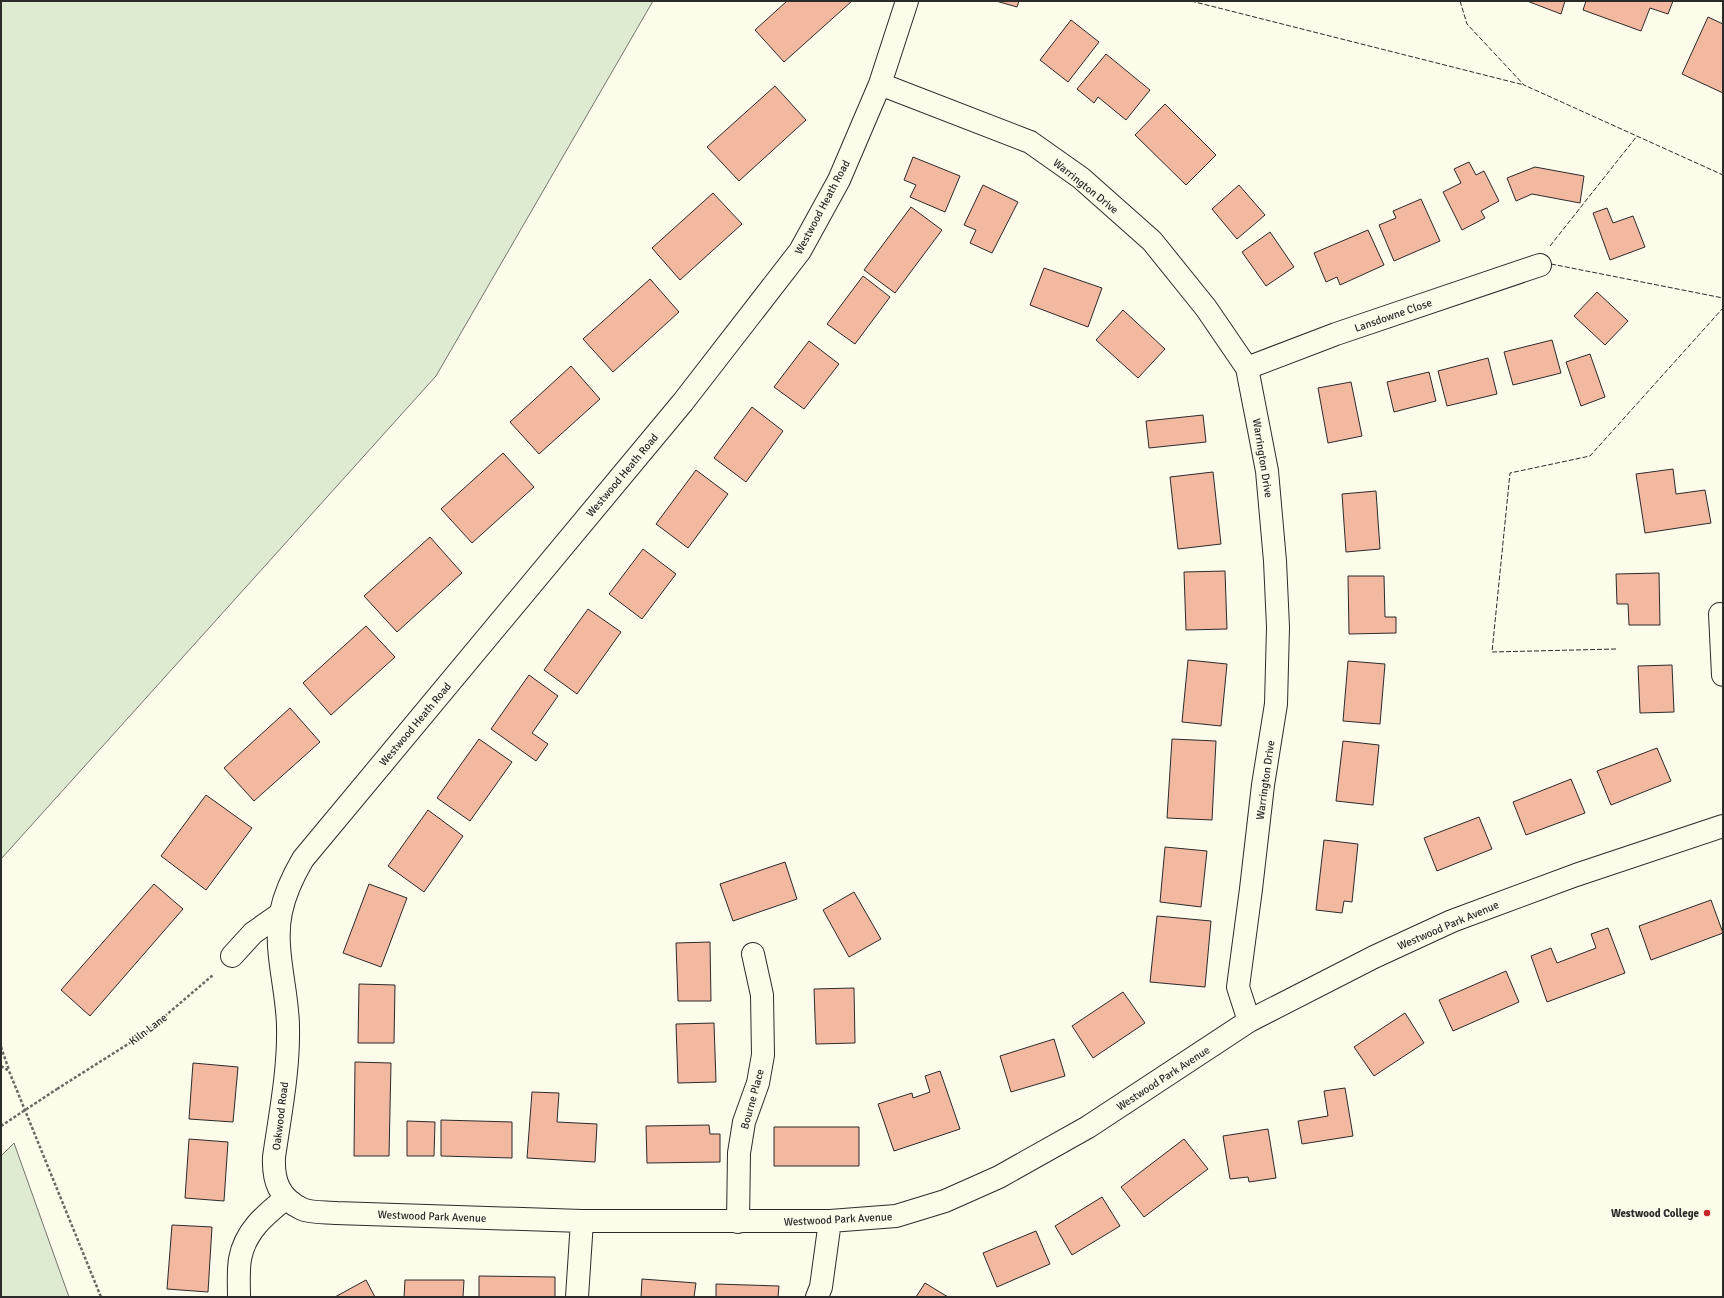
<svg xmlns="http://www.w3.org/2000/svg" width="1724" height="1298" viewBox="0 0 1724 1298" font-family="Signika,sans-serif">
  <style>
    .green { fill: #deebd1; stroke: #74746e }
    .building { fill: #f2b8a0; stroke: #2b2b2b }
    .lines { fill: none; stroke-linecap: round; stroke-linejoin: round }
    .minor-casing { stroke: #2b2b2b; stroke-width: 24 }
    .path { stroke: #6a6964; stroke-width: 2.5; stroke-dasharray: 3 2; stroke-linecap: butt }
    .minor { stroke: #fdfbea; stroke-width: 22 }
    .path-bridge { stroke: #6a6964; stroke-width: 2.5; stroke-dasharray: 3 2; stroke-linecap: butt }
    .fence { stroke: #2b2b2b; stroke-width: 1; stroke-dasharray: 5 2; stroke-linecap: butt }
    .poi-dot { fill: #c62828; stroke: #fdfbea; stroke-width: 1.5 }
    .labels { text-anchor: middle; stroke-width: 3; stroke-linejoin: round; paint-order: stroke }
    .street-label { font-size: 11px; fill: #2b2b2b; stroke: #fdfbea }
    .poi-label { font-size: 11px; font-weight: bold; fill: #2b2b2b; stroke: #fdfbea; text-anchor: end }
  </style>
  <rect width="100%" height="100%" fill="#fdfbea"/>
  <path class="green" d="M1,1H653L436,376L1,859Z
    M14,1143L69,1297H1V1156Z"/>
  <path class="building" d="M787,1H852L784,62L755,30Z
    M996,1H1019L1017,7Z
    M1527,1H1565L1561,14Z
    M1586,1H1673L1668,14L1650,8L1641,31L1583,10Z
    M1708,17L1723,24V93L1682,74Z
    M1071,20L1099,42L1068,82L1040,60Z
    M1106,54L1150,90L1126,120L1098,97L1094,103L1077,89Z
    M775,86L806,120L739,181L707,147Z
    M1165,104L1216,155L1186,185L1135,135Z
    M913,157L960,176L945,212L910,197L916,185L904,180Z
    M1469,162L1476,175L1484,171L1499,201L1481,211L1485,218L1462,230L1443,192L1461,183L1454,169Z
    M1535,167L1584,176L1580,203L1532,194L1516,201L1507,178Z
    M983,185L1018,202L992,253L970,243L976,230L964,225Z
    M1239,185L1265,215L1237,239L1212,209Z
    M713,193L742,224L680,280L652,248Z
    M1421,199L1440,241L1394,261L1379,225L1396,218L1393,211Z
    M911,207L942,230L895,293L864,270Z
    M1607,208L1613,223L1633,216L1645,247L1610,260L1593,213Z
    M1368,230L1384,265L1340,285L1337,277L1326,282L1314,253Z
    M1270,232L1294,267L1266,286L1242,252Z
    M1044,268L1102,288L1088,327L1030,305Z
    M863,276L890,297L855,344L827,324Z
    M650,279L679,312L613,372L583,339Z
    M1597,292L1628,321L1605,345L1574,316Z
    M1123,310L1165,349L1138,378L1096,340Z
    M1552,340L1561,373L1513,385L1504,352Z
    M809,341L839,364L804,409L774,387Z
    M1590,354L1605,397L1581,406L1566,362Z
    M1488,358L1497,394L1447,406L1438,371Z
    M571,366L600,399L539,454L510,422Z
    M1429,372L1436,401L1394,412L1387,382Z
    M1351,382L1362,436L1328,443L1318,388Z
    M752,407L783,431L746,482L714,458Z
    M1203,415L1206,442L1149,448L1146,421Z
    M503,453L534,487L472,543L441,509Z
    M1673,469L1676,494L1705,490L1711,523L1645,533L1636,474Z
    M696,470L728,494L688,548L656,524Z
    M1213,472L1221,544L1178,549L1170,477Z
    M1376,491L1380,549L1346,552L1342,494Z
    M430,537L462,573L397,632L364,596Z
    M643,549L676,574L642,619L609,594Z
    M1225,571L1227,629L1186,630L1184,572Z
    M1659,573L1660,625H1629L1628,604H1617L1616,574Z
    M1348,576H1384L1385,617H1396V633L1349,634Z
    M588,609L621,632L577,694L544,670Z
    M366,626L395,657L331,715L303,683Z
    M1188,660L1227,664L1221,726L1182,722Z
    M1348,661L1385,664L1380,724L1343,721Z
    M1672,665L1674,712L1640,713L1638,666Z
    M529,675L558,696L532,733L548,744L536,761L491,729Z
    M290,708L320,742L254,801L224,768Z
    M479,739L512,762L470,821L437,798Z
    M1172,739L1216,741L1212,820L1167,818Z
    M1343,741L1379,745L1373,805L1336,801Z
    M1657,748L1671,781L1611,805L1597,771Z
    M1571,779L1585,813L1526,835L1513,802Z
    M206,795L252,828L206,890L161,856Z
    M428,810L463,836L424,892L388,866Z
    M1479,817L1492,849L1437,871L1424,838Z
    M1324,840L1358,844L1352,902L1344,901L1342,913L1316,910Z
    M1165,847L1207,851L1201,907L1160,902Z
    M785,862L797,899L733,921L720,884Z
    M154,884L183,909L90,1016L61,990Z
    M369,884L407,898L381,967L343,953Z
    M854,892L881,939L849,957L823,910Z
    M1711,900L1723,933L1651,960L1639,926Z
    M1157,916L1211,921L1205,987L1150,982Z
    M1608,928L1625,973L1547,1002L1531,956L1551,948L1557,963L1596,948L1591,934Z
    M710,942L711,1001H678L676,943Z
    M1506,971L1519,1002L1453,1031L1439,1000Z
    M359,984L395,985L394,1043H358Z
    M854,988L855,1043L816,1044L814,989Z
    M1123,992L1145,1023L1093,1058L1072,1026Z
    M1405,1013L1424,1043L1374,1076L1354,1047Z
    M714,1023L716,1082L678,1083L676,1024Z
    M1054,1039L1065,1076L1011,1092L1000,1056Z
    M355,1062L391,1063L389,1156H354Z
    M193,1063L238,1067L233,1122L189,1119Z
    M940,1071L960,1129L894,1151L878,1104L912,1093L913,1098L930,1092L925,1076Z
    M1345,1088L1353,1136L1302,1144L1298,1121L1328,1116L1324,1091Z
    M532,1092L559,1093L557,1122L597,1124L595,1162L527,1158Z
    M441,1120L512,1122V1158L441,1156Z
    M407,1121L435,1122L434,1156H407Z
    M709,1125L710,1134H720V1162L647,1163L646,1126Z
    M774,1127H859V1166H774Z
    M1268,1129L1276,1178L1249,1182L1248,1177L1230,1179L1223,1136Z
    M189,1139L228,1142L224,1201L185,1198Z
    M1184,1139L1208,1169L1144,1217L1121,1187Z
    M1102,1197L1120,1226L1072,1255L1055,1226Z
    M172,1225L212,1227L208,1292L167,1289Z
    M1036,1231L1050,1264L997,1287L983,1253Z
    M479,1276L555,1277V1297H479Z
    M642,1279L696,1283L694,1297H641Z
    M366,1280L375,1297H335Z
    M405,1280H464L463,1297H404Z
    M925,1283L948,1297H916Z
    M716,1284L779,1286L778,1297H716Z"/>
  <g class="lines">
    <defs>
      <path id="minor" d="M907,1L880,84L839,180L800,251L683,402L303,859C293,876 285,893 281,912C273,948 288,991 288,1027C289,1070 280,1115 274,1157C273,1181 279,1198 302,1209C310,1213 326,1212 336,1213L582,1221H830L896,1216L945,1201L999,1177L1088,1127L1249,1021L1374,957L1452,921L1576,875L1723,826
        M880,84L1030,142L1081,178L1152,241L1206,308L1247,368L1267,471L1275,561L1278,627L1276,704L1263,785L1251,889L1238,987L1249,1021
        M1247,368L1336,334L1540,265
        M1720,614L1723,675
        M232,956L253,933L280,914
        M738,1222L739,1153L744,1122L758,1083L763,1055L762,995L753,954
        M239,1297C239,1285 238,1271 240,1259C245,1231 265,1215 286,1198
        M577,1297L582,1221
        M817,1297L821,1287L830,1221"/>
    </defs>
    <use href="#minor" class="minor-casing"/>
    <path class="path" d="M1,1047L9,1070
      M1,1066L9,1071L101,1297
      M57,1089L144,1034L213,975"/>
    <use href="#minor" class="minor"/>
    <path class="path-bridge" d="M1,1126L57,1089"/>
    <path class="fence" d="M1191,1L1524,85
      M1460,1L1467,24L1524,85L1723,175
      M1550,246L1637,136
      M1551,264L1723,298
      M1616,649L1492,652L1510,473L1590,456L1723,308"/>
  </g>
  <circle class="poi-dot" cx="1707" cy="1213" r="4"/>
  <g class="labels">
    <g class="street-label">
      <text transform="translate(1086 186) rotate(39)" y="4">Warrington Drive</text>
      <text transform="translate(822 207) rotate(-62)" y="4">Westwood Heath Road</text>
      <text transform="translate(1393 315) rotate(-19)" y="4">Lansdowne Close</text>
      <text transform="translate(1263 458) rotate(81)" y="4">Warrington Drive</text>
      <text transform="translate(622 475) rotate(-50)" y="4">Westwood Heath Road</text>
      <text transform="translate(415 724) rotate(-50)" y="4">Westwood Heath Road</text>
      <text transform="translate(1265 780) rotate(-82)" y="4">Warrington Drive</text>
      <text transform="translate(1448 925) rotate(-23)" y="4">Westwood Park Avenue</text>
      <text transform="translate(148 1029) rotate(-37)" y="4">Kiln Lane</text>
      <text transform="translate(1163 1078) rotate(-33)" y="4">Westwood Park Avenue</text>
      <text transform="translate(752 1099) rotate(-75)" y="4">Bourne Place</text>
      <text transform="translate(280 1116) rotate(-83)" y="4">Oakwood Road</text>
      <text transform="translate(432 1216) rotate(2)" y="4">Westwood Park Avenue</text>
      <text transform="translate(838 1219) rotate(-3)" y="4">Westwood Park Avenue</text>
    </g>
    <g class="poi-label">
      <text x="1699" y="1217">Westwood College</text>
    </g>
  </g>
  <rect width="1724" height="1298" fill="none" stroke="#2b2b2b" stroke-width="4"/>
</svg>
